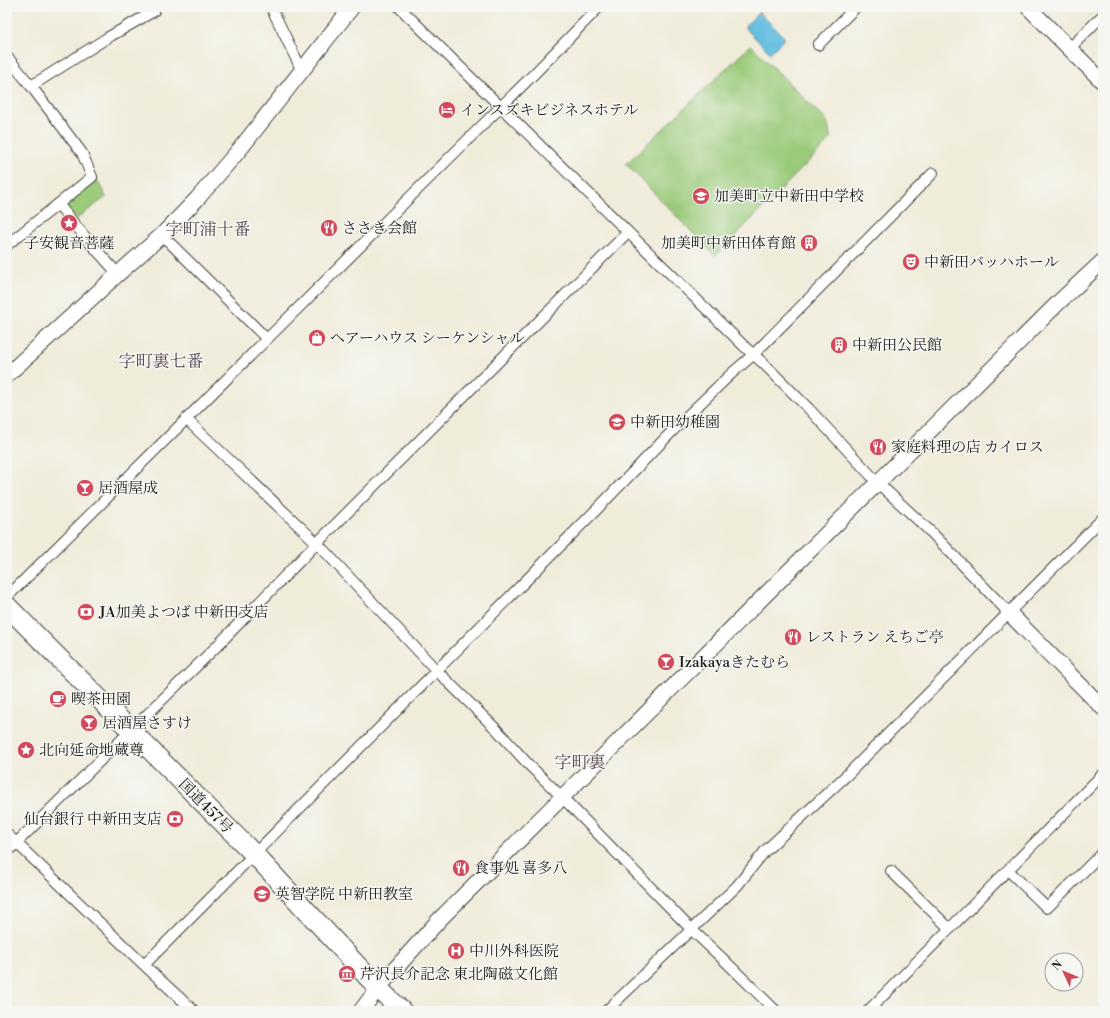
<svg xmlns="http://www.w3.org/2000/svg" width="1110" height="1018" viewBox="0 0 1110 1018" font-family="'Libre Bodoni','Noto Serif JP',serif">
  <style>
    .green { fill: #9bcb7a; stroke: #5c744b }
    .water { fill: #63bde0; stroke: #406c7e }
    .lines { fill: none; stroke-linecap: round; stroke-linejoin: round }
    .street-casing { stroke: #3c3b38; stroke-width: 12 }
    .secondary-casing { stroke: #3c3b38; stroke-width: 17 }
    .highway-casing { stroke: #3c3b38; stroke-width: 21 }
    .street { stroke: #fff; stroke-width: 10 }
    .secondary { stroke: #fff; stroke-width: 15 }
    .highway { stroke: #fff; stroke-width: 19 }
    .labels { text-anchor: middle; stroke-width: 3; stroke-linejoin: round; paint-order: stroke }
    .poi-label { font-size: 15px; fill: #1c1c1c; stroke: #f6f6f2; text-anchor: start }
    .street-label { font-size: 15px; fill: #1c1c1c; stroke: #f6f6f2 }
    .quarter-label { font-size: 17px; fill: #594952; stroke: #f6f6f2 }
  </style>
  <rect width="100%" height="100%" fill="#f6f6f2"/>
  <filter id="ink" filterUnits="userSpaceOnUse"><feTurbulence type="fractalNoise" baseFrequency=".025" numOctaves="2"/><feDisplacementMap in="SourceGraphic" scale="8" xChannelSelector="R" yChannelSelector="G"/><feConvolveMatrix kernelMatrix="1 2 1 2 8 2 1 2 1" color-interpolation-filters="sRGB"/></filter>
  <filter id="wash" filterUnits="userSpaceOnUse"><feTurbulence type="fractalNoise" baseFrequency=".012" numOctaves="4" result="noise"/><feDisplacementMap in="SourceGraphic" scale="16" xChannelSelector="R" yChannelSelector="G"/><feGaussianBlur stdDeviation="0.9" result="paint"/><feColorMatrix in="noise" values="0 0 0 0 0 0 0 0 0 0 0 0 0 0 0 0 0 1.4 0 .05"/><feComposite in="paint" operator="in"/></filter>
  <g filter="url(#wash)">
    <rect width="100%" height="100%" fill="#f0ecda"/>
    <path class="green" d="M751,45L827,121L831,139L715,256L626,164Z
      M96,178L106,197L76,219L63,203Z"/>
    <path class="water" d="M759,12L785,38L770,53L744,27Z"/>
  </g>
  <g filter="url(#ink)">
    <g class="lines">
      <defs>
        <path id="street" d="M271,7L302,71
          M399,7L747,349L763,363L809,409L877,482L932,533L1008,612
          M818,45L856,7
          M1070,48L1103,15
          M7,60L9,59L31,86
          M58,204L91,244L118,274
          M162,235L267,339
          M7,245L92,177L82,153L31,86L107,38L154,11
          M186,419L317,543L437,671L497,730L528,764L562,797L692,930L724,960L776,1011
          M7,597L535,73L599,7
          M7,834L144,965L194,1011
          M7,852L217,646L317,543L628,232
          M1008,870L1047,908L1103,852
          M891,871L950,929
          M144,965L599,507L684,419L731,374L753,355L933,173
          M606,1011L737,886L765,851L849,773L1103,518
          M868,1011L1103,774"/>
        <path id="secondary" d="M1028,7L1103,82
          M7,375L118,274L162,235L197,199L240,149L352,7
          M1008,612L1103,708
          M361,1011L378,988L440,919L1059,302L1103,261"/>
        <path id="highway" d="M7,606L254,854L378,988L402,1011"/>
      </defs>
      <use href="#street" class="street-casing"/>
      <use href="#secondary" class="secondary-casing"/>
      <use href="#highway" class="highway-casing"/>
      <use href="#street" class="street"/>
      <use href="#secondary" class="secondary"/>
      <use href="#highway" class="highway"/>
    </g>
  </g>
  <defs>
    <symbol id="hotel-disc" viewBox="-11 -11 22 22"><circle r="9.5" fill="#d1495b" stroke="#f6f6f2"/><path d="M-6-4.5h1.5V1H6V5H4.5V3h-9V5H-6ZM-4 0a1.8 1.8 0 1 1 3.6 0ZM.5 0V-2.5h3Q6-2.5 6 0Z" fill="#fff"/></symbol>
    <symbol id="school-disc" viewBox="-11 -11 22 22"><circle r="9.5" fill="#d1495b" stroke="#f6f6f2"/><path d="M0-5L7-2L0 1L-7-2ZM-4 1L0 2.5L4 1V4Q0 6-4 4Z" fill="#fff"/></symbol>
    <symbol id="sight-disc" viewBox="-11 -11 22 22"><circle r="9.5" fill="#d1495b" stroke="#f6f6f2"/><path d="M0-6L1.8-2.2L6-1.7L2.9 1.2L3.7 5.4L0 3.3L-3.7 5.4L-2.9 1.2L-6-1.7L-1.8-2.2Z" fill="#fff"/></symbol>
    <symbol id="restaurant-disc" viewBox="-11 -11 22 22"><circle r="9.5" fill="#d1495b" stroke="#f6f6f2"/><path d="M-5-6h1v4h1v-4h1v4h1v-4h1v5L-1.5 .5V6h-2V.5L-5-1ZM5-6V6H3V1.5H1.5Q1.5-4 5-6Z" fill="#fff"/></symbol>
    <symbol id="building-disc" viewBox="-11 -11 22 22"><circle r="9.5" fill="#d1495b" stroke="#f6f6f2"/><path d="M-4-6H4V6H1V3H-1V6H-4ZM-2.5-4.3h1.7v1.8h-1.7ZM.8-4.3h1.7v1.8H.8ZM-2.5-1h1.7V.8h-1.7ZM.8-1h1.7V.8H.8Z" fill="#fff"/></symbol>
    <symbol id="theatre-disc" viewBox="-11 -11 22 22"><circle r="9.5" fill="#d1495b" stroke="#f6f6f2"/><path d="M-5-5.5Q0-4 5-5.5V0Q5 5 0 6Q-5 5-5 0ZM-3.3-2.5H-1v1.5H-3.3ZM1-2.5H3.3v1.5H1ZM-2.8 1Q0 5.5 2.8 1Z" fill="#fff"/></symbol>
    <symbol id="shop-disc" viewBox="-11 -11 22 22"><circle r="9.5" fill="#d1495b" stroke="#f6f6f2"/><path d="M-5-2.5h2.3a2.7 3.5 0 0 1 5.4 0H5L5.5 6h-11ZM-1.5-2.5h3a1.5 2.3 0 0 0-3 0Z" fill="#fff"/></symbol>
    <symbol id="bar-disc" viewBox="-11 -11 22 22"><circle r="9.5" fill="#d1495b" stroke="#f6f6f2"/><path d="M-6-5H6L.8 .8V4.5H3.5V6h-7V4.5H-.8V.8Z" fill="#fff"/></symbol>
    <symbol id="bank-disc" viewBox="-11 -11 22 22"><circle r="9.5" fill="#d1495b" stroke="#f6f6f2"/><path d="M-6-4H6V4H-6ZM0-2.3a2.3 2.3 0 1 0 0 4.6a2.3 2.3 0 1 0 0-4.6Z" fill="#fff"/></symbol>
    <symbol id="cafe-disc" viewBox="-11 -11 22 22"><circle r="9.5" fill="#d1495b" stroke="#f6f6f2"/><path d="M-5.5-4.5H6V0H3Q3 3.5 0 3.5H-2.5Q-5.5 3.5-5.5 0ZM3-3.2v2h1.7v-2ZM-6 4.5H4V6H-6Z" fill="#fff"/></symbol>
    <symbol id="hospital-disc" viewBox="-11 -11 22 22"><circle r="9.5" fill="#d1495b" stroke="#f6f6f2"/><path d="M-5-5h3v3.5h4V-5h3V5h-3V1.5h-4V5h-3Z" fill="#fff"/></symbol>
    <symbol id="museum-disc" viewBox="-11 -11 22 22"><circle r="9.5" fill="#d1495b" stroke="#f6f6f2"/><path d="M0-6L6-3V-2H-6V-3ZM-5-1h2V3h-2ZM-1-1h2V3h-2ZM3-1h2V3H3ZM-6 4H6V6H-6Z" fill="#fff"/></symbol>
  </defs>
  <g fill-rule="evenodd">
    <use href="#hotel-disc" x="437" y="100" width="20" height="20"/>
    <use href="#school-disc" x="691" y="186" width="20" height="20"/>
    <use href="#sight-disc" x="59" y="213" width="20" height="20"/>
    <use href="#restaurant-disc" x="319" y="218" width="20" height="20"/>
    <use href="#building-disc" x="799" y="233" width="20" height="20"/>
    <use href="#theatre-disc" x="901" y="252" width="20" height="20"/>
    <use href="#shop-disc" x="307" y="328" width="20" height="20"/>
    <use href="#building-disc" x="829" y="335" width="20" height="20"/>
    <use href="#school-disc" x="607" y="412" width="20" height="20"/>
    <use href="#restaurant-disc" x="868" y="437" width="20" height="20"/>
    <use href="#bar-disc" x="75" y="478" width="20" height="20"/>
    <use href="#bank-disc" x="76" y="602" width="20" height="20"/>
    <use href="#restaurant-disc" x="783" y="627" width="20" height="20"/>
    <use href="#bar-disc" x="656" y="652" width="20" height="20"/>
    <use href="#cafe-disc" x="48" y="689" width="20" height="20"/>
    <use href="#bar-disc" x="79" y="713" width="20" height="20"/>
    <use href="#sight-disc" x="16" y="740" width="20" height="20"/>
    <use href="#bank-disc" x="165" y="809" width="20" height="20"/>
    <use href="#restaurant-disc" x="451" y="858" width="20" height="20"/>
    <use href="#school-disc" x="252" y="884" width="20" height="20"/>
    <use href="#hospital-disc" x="446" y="941" width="20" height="20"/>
    <use href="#museum-disc" x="337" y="964" width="20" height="20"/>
  </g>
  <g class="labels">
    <g class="poi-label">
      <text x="460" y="115">インスズキビジネスホテル</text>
      <text x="714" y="201">加美町立中新田中学校</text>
      <text x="342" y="233">ささき会館</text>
      <text x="69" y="248" text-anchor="middle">子安観音菩薩</text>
      <text x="796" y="248" text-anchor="end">加美町中新田体育館</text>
      <text x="924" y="267">中新田バッハホール</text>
      <text x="330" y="343">ヘアーハウス シーケンシャル</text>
      <text x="852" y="350">中新田公民館</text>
      <text x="630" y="427">中新田幼稚園</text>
      <text x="891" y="452">家庭料理の店 カイロス</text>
      <text x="98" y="493">居酒屋成</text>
      <text x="99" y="617">JA加美よつば 中新田支店</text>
      <text x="806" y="642">レストラン えちご亭</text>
      <text x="679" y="667">Izakayaきたむら</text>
      <text x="71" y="704">喫茶田園</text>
      <text x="102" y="728">居酒屋さすけ</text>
      <text x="39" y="755">北向延命地蔵尊</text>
      <text x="162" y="824" text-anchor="end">仙台銀行 中新田支店</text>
      <text x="474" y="873">食事処 喜多八</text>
      <text x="275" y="899">英智学院 中新田教室</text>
      <text x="469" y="956">中川外科医院</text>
      <text x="360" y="979">芹沢長介記念 東北陶磁文化館</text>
    </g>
    <g class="street-label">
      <text transform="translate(206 806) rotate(45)" y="5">国道457号</text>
    </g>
    <g class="quarter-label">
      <text x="208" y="235">字町浦十番</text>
      <text x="161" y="367">字町裏七番</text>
      <text x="580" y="768">字町裏</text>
    </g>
  </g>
  <rect width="1110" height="1018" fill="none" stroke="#f6f6f2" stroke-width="24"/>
  <g transform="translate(1064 972) rotate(314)"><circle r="19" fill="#f6f6f2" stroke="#9f9f9c"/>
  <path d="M0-3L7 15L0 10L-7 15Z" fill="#d1495b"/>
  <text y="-6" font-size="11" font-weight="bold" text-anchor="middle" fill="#1c1c1c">N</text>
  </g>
</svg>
